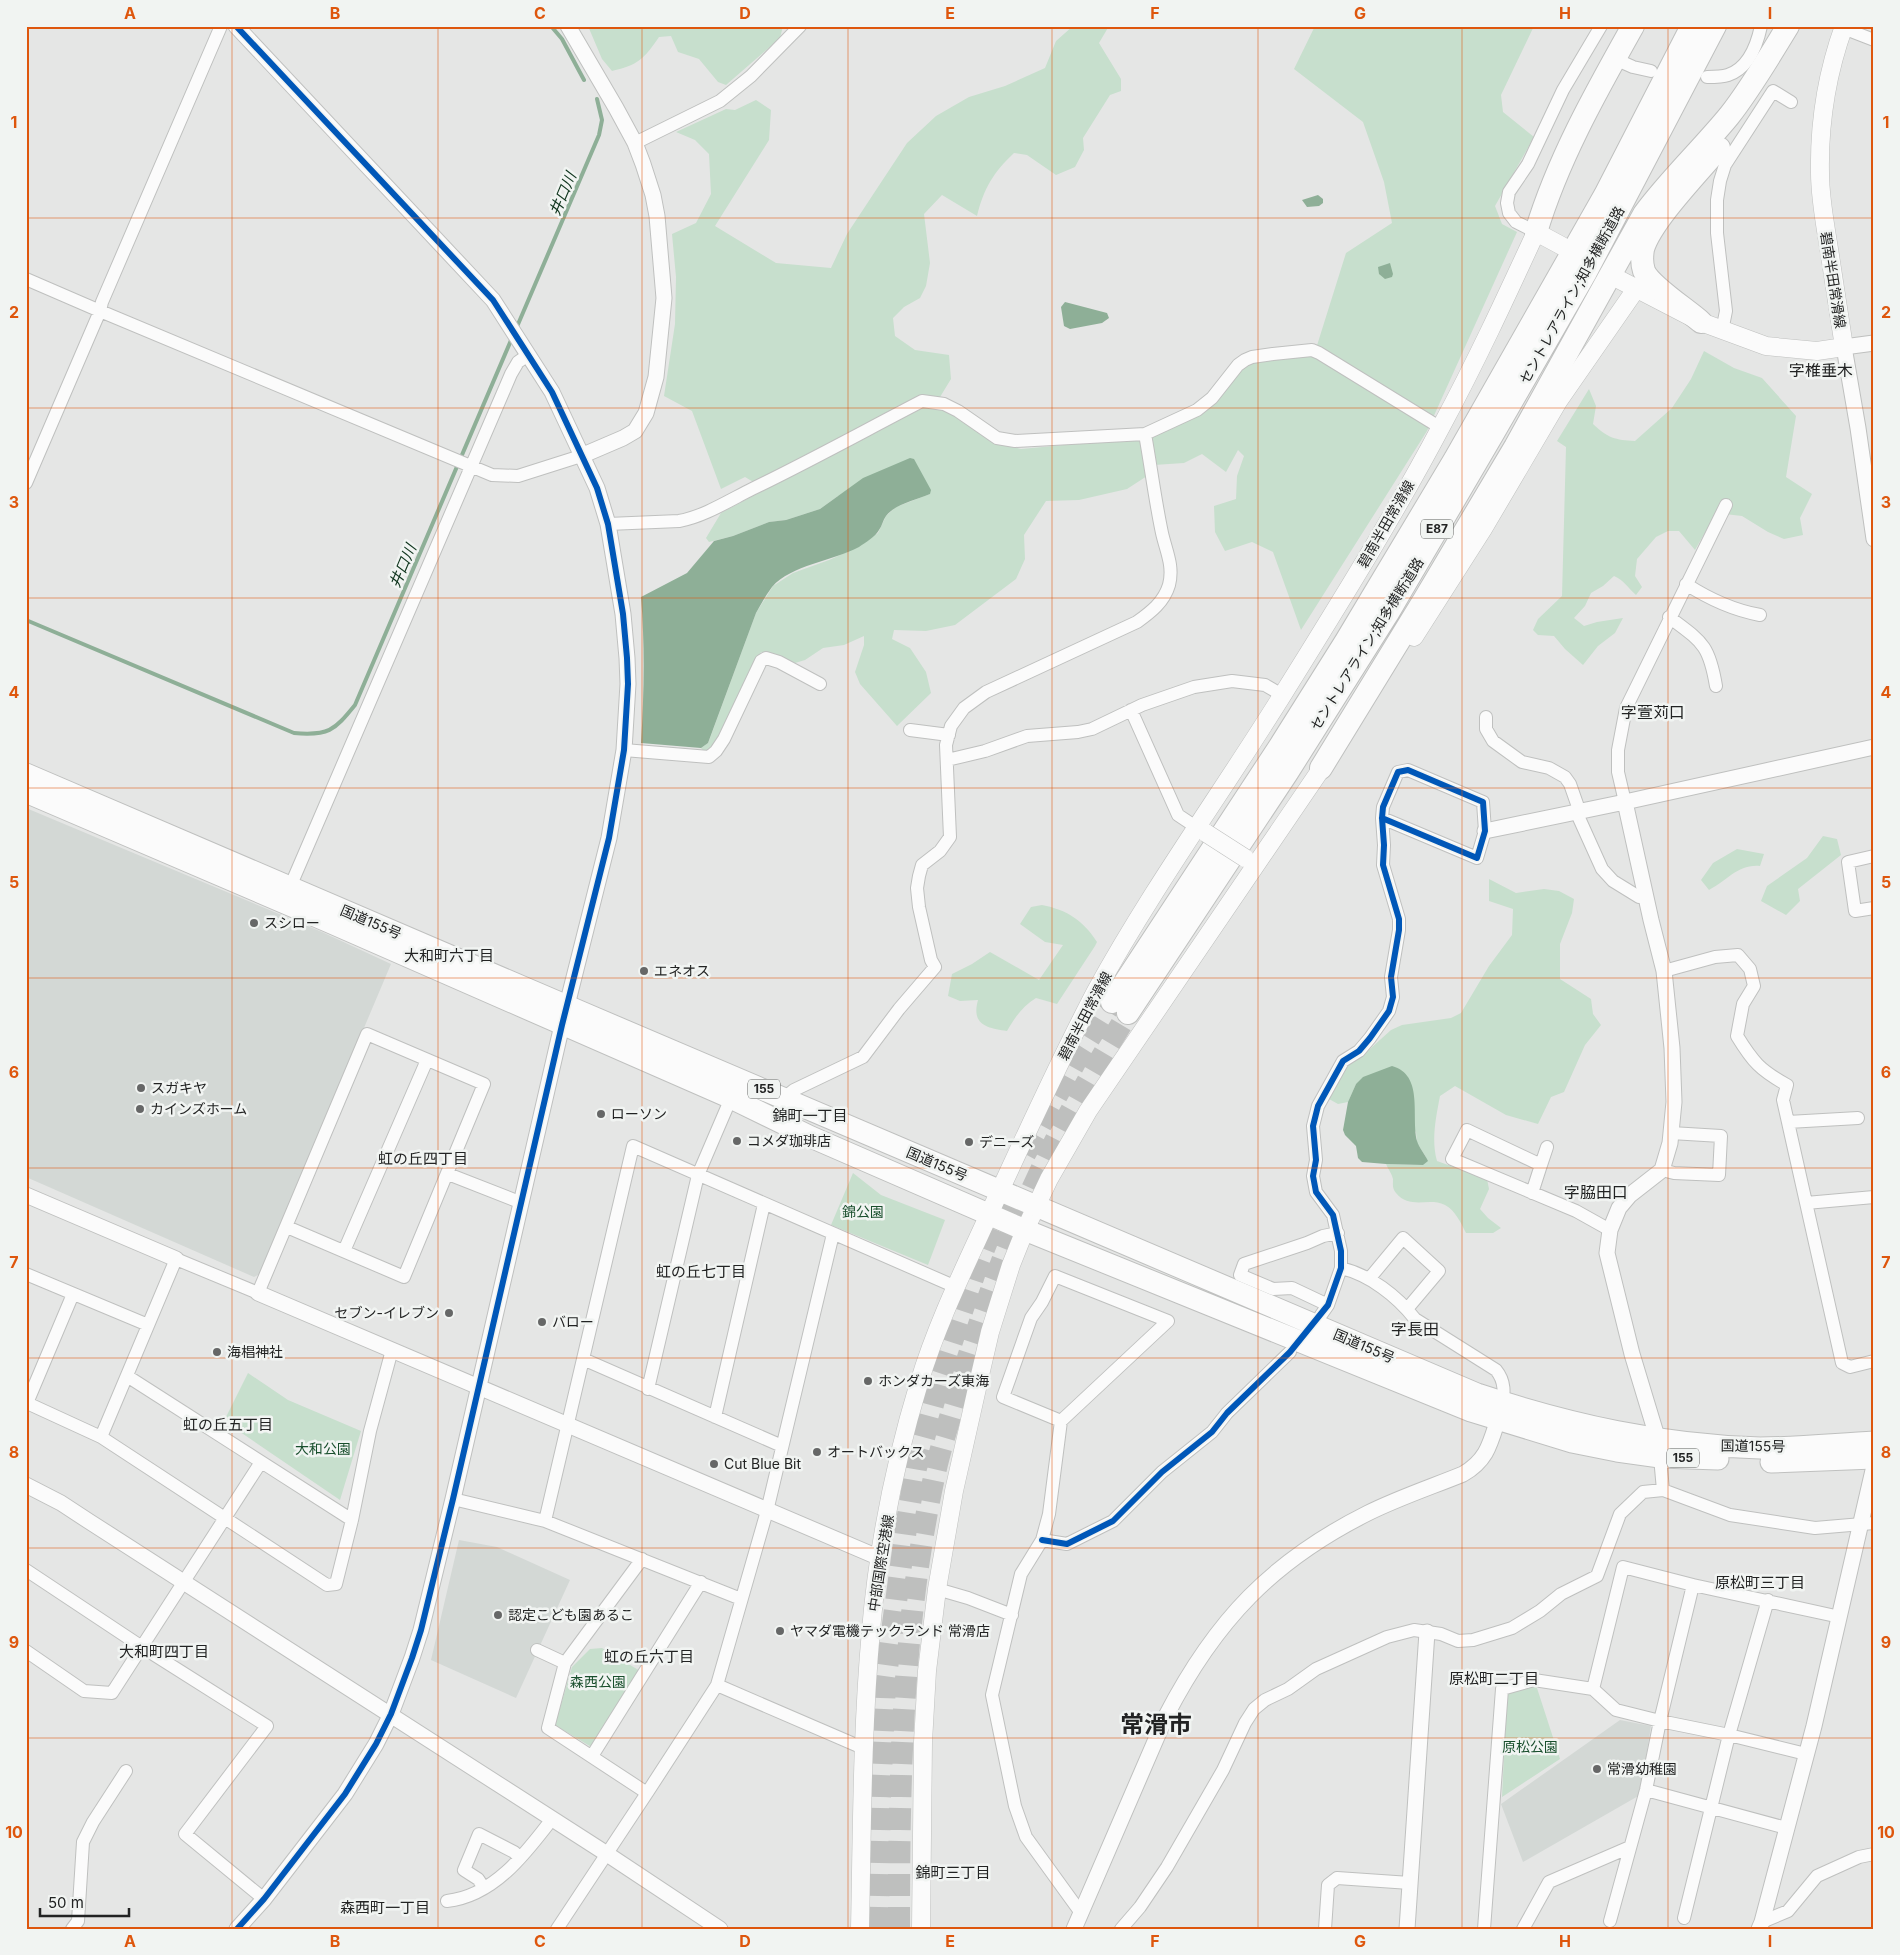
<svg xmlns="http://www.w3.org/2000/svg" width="1900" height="1955" viewBox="0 0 1900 1955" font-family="Inter,'Noto Sans JP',sans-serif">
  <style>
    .built { fill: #d3d8d5 }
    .green { fill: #c7dfcd }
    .water { fill: #8eaf97 }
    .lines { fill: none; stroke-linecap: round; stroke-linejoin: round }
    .stream { stroke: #8eaf97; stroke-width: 4 }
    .motorway-tunnel { stroke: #bebfbe; stroke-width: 22; stroke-dasharray: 22 11; stroke-linecap: butt }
    .minor-casing { stroke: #bfc0bf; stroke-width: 14 }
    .tertiary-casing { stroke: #bfc0bf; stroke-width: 17 }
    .secondary-casing { stroke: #bfc0bf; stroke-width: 19 }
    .trunk-casing { stroke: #bfc0bf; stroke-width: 23 }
    .motorway-casing { stroke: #bfc0bf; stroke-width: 24 }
    .minor { stroke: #fbfbfb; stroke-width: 12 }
    .tertiary { stroke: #fbfbfb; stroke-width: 15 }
    .secondary { stroke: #fbfbfb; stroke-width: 18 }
    .trunk { stroke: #fbfbfb; stroke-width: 21 }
    .motorway { stroke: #fbfbfb; stroke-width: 22 }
    .secondary-bridge-casing { stroke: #bfc0bf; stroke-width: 19; stroke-linecap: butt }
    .secondary-bridge { stroke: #fbfbfb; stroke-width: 18 }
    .cycleway-casing { stroke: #f1f4f2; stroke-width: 9 }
    .cycleway { stroke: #0057b8; stroke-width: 6 }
    .grid { fill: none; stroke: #de560d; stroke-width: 1; stroke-opacity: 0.55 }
    .poi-dot { fill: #666767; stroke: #f1f4f2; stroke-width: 2 }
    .labels { text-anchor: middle; stroke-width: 5; stroke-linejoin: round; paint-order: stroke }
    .shield { fill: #f1f4f2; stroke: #606261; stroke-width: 1 }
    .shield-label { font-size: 12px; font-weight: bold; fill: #222323 }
    .street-label { font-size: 14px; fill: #222323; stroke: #f1f4f2 }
    .poi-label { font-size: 14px; fill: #222323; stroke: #f1f4f2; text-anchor: start }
    .park-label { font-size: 14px; fill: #194f2d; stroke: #f1f4f2 }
    .water-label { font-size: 15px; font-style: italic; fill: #0e341c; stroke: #f1f4f2 }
    .neighbourhood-label { font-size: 15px; fill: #222323; stroke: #f1f4f2 }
    .quarter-label { font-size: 16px; fill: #222323; stroke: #f1f4f2 }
    .town-label { font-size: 24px; font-weight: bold; fill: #222323; stroke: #f1f4f2 }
    .neatline { fill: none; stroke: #de560d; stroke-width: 2 }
    .grid-label { font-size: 16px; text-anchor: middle; font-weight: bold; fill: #de560d }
  </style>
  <rect width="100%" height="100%" fill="#e5e6e5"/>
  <path class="built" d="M26,808L322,932L391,964L260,1274L254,1277L26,1177Z
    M459,1540L497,1547L570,1580L516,1698L431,1660Z
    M1620,1720L1651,1726L1640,1795L1523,1862L1501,1804Z"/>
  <path class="green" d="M588,26H783L780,38L726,85L718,82L699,59L678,52L671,36L659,37C644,59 638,65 612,71L602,59Z
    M1073,26H1109L1099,43L1121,79V91L1110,95L1083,138L1084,150L1075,167L1056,175L1027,155L1014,153C993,173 984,188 977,216L942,195L924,214L930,263L926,286L920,298L904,307L893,318L895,336L915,350L949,355L951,379L940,397L755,483L745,477L721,489L692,411L664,396L675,324L676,277L672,234L696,223L711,194L709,154L695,140L676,132L726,109L735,110L756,100L771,110L769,140L715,226L776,263L831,268L847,234L907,143L936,116L969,97L1005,86L1045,68L1056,41Z
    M1315,26H1534L1501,95L1503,112L1534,137L1495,206L1502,224L1517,232L1427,431L1301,630L1273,552L1252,542L1225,551L1215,532L1214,506L1236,499L1237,476L1244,456L1238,450L1226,472L1202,454L1184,463L1154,465L1151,436L1195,418L1214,403L1249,361L1314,355L1346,253L1392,223L1384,182L1363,122L1294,69Z
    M1704,351L1734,368L1762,378L1796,416L1786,477L1812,494L1800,518L1803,535L1784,539L1768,532L1742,516L1716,513L1695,550L1679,531H1668L1656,537L1637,559L1635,576L1642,587L1636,595C1628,588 1624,580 1614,576L1603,586L1591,593L1585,606L1574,618L1584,626L1597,622L1623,618L1615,633L1598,646L1583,665L1565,649L1554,636L1538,635L1533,630L1538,619L1562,596L1566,447L1557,441L1589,389L1596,406L1593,424C1608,438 1615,440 1635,441L1672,408L1691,379Z
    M920,407H941L996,443L1021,449L1139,438L1147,476L1127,489L1079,500L1046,501L1024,535L1025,559L1016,579L955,625L926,631L894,630L892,639L910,648L926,672L931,693L897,726L860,684L855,672L864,645V636L844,645L823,648L805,660L795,663L761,652L735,702L718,739L713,748L704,752L701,748L708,743L710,738L756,613L773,586L793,573L829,560L858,547L878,533L886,516L896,507L930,494L838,496L820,509L786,520L769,522L733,536L709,542L706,538L721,513Z
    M1823,836L1837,839L1841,855L1798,889L1800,901L1786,915L1761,901L1767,886L1807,858Z
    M1737,849L1764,854L1760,866C1738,864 1728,880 1709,890L1701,880L1713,863Z
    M1489,879L1516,893L1544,889L1559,891L1574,899L1572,913L1560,944V979L1591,999L1593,1014L1601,1025L1585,1045L1564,1092L1551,1097L1538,1124L1506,1115L1455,1086L1440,1096C1436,1117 1431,1140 1437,1161L1487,1179L1489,1189L1480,1209L1488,1218L1501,1228L1493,1233H1466C1461,1223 1455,1210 1445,1205C1429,1197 1410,1210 1396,1193C1392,1188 1393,1185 1393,1179C1392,1174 1388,1169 1386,1164L1423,1165L1426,1157L1417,1143L1416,1132L1356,1084L1348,1102L1338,1104L1329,1099L1330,1088L1346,1065L1361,1057L1391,1030L1402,1025L1451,1018L1461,1013L1489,966L1512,935L1513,909L1489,901Z
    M1042,905C1067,910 1083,920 1097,942L1095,946L1057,1004L1036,998C1023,1006 1015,1017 1007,1031C987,1028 971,1025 978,1000L960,1001L948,996L952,974L972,964L990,952L1039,980L1063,945L1045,942L1020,924L1031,907Z
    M853,1173L881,1195L945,1220L928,1265L831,1225Z
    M248,1373L288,1400L361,1431L340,1500L224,1421Z
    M602,1648L640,1671L593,1748L555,1725L572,1667L590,1649Z
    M1536,1685L1560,1759L1502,1797L1507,1692Z"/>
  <path class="water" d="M1318,195L1323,199V203L1319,206L1307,207L1302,200Z
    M1390,263L1393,274L1392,277L1385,279L1379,274L1378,267Z
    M1065,302L1107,313L1109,318L1102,323L1070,329L1064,326L1061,307Z
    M910,458L914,459L931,490L930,494C916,500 895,504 886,516C883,520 882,526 879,530C876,536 865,543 859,547C833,561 791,565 772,587C766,595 761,604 756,613L708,743L701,748L641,743C644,695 645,646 641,597L687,573L714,541L733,536L769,522L786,520L820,509L863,478Z
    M1392,1066C1424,1075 1411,1115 1417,1141C1419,1148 1425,1154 1428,1161L1423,1165L1386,1164L1362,1162L1358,1158L1356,1146L1345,1135L1343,1130L1348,1102L1356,1084L1363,1077Z"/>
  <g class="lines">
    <path class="stream" d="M551,26L562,39L584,80
      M516,329L599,135L602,120L597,99
      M26,620L294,733C328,736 334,731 355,705L512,338"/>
    <path class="motorway-tunnel" d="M1025,1154L1078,1057L1112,1002
      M878,1929L880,1797L885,1683L907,1521L916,1468L940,1378L976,1269L1003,1201
      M899,1929C899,1773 902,1616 937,1464C944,1436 953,1408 961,1380C990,1286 1025,1195 1072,1109C1090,1076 1109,1045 1128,1013"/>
    <defs>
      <path id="minor" d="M1843,28L1874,40
        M1615,59L1633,67L1651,71
        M1707,77C1714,77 1722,77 1728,75C1749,68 1757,45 1761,26
        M635,143L720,101L751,76L800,26
        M1536,232L1516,222L1509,213L1507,203L1509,192L1528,164L1563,90L1601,26
        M26,279L100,311L492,475L518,476L581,456
        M1722,331L1726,311L1717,233V200L1720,181L1725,165L1773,91L1791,102
        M26,483L100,311L102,302L221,26
        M608,524L679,521C703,517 730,500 752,489C810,461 866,430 922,401L944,404L958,411L997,438L1015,441L1145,434L1197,410L1212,398L1238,365L1245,360L1252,357L1273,354L1312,350L1319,353L1441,428
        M1686,584C1709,599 1733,610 1760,615
        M1669,617C1702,642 1709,644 1716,686
        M1131,710L1178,815L1196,827
        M1486,717V729L1493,741L1522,762L1549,768L1565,777L1570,784L1577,804L1579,818L1602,869L1613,881L1639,897L1646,896
        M910,730L949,735
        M624,750L709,757L716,751L724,739L761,661L766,658L779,662L820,684
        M947,760L985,751L1027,736L1078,732L1092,729L1142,705L1194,687L1232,681L1265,685L1282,695
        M1625,802L1618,772V750L1626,708L1726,505
        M1874,856L1848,862L1855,911L1874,908
        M290,887L511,374L518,362L528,355
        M1664,971L1715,957L1738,955L1750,969L1754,986L1743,1004L1737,1036C1753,1062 1760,1070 1787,1085L1783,1100L1842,1363L1850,1367L1874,1361
        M784,1098L794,1090L863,1057L899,1009L935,967L931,960L919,907L917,888L919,876L922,865L940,851L950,837L946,745L951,726L964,708L986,692L1137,622C1151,612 1164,602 1169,585C1174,566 1166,551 1162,533C1155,500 1151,467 1145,434
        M1788,1122L1858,1118
        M1541,1165L1547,1147
        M1662,1170L1674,1173L1719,1175L1721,1136L1671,1133
        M448,1174L522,1203
        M1532,1193L1541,1165L1467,1130L1452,1159L1576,1211L1610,1230
        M1806,1203L1874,1197
        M344,1251L427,1060
        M1341,1268C1370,1275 1397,1296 1415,1319L1496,1370C1505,1381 1505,1393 1501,1408
        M26,1274L148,1325
        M1369,1279L1403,1238L1439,1271L1407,1309
        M73,1294L27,1403L101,1437L327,1585L336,1584L352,1520L370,1431L392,1350
        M1328,1305L1292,1288L1273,1289L1240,1275L1244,1264L1307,1243L1323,1236L1338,1233
        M1321,1315L1328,1305L1341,1268V1251L1333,1215L1316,1192L1313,1176L1316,1160L1313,1126L1318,1106L1343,1061L1359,1051L1370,1038L1389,1011L1393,997L1391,977L1399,930V919L1383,865L1384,845L1382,818L1383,807L1398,772L1408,770L1483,802L1485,831L1477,858L1382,818
        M583,1359L782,1446
        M127,1376L352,1520
        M648,1389L698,1175L731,1098
        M715,1417L764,1204
        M1061,1421L1003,1397L1031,1318L1042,1302L1055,1276L1168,1321L1061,1421L1049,1514L1042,1540L1021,1574L992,1695L1015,1806L1026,1837L1081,1913
        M101,1437L176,1259L258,1293L367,1034L484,1084L404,1277L287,1227
        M1660,1457L1663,1490
        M453,1499L545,1521L741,1599
        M545,1521L633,1146L956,1287
        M1042,1540L1067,1544L1113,1521L1162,1472L1212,1432L1227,1413L1290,1352
        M642,1559L565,1663L548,1728L647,1793L717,1685L767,1511L833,1234
        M26,1570L142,1647L267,1726L185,1834L264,1899
        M937,1589L968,1598L1012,1615
        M537,1650L565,1663
        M26,1651L84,1691L112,1693L261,1462
        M717,1685L863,1748
        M1593,1689L1623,1567L1693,1585
        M592,1756L701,1582
        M1646,1790L1786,1828
        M484,1888L478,1879L464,1870L479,1834L514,1852L520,1858
        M447,1901C494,1896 526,1853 552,1819
        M1684,1918L1729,1735L1768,1600
        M1610,1921L1646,1790L1660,1721L1693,1585L1840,1617
        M1762,1922L1788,1911L1817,1876L1859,1857L1874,1854
        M72,1929L78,1921L83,1842L93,1822L126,1771
        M557,1929L647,1793
        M1121,1929L1140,1907L1167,1867L1223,1770L1245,1723L1254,1709L1265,1700L1288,1689L1316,1669L1387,1637L1414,1630L1441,1634L1458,1641L1473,1640L1512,1628L1540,1611L1561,1594L1597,1576L1620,1514L1643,1492L1663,1490L1730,1515L1815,1528L1874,1523
        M1325,1929L1328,1885L1337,1878L1410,1883
        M1484,1929L1502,1689L1534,1680L1593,1689L1616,1710L1660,1721L1729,1735L1806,1754
        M1523,1929L1549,1882L1630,1847"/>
      <path id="tertiary" d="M236,26L493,300L552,392L597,488L608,524L623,614L627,658L628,684L624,750L609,838L562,1025L453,1499L421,1630L412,1658L391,1714L376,1744L345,1794L264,1899L237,1929
        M568,26L616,108L635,143L643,164L653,195L657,216L664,298L656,377L646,413L635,431L623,438L581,456
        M1874,343L1844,347L1858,428L1874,539
        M1625,802L1651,920L1664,971L1672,1048L1674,1102L1670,1143L1662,1170L1630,1195L1619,1208L1610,1230L1607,1253L1632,1354L1658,1440
        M1485,831L1625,802L1874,747
        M26,1195L176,1259
        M258,1293L880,1558
        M26,1485L61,1503L90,1522L607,1854L720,1929
        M1074,1929L1166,1716C1215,1621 1272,1561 1368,1513C1398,1498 1431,1487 1463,1474C1487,1460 1490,1444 1498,1419
        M1407,1929L1427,1632
        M1759,1929L1762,1922L1814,1726L1874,1466"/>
      <path id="secondary" d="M1620,280L1701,322L1766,346L1817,351L1844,347C1839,314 1834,282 1829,249C1825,224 1820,198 1820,173C1819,123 1827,73 1844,26
        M1414,637L1483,529L1559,400L1636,289
        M860,1929C862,1829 862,1729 871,1630C878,1547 895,1462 919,1383C937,1323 965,1267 991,1210C1025,1137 1058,1063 1096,991C1153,887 1223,791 1285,691C1339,604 1394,516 1442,425C1476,362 1506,297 1536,232L1562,246
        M921,1929L923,1742L927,1671L937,1589L954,1491L980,1375L990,1332L1011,1265L1025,1230L1049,1179L1088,1111L1328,759"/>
      <path id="trunk" d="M26,774L567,1006L1477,1394C1571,1425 1661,1445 1760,1448C1798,1448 1836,1444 1874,1442
        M26,792L327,921L731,1098L811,1137L1025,1230L1471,1411L1572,1442L1617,1451L1660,1457L1718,1459
        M1771,1462L1874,1458"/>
      <path id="motorway" d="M1536,232C1558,159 1596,92 1633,26
        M1701,322C1688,310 1650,286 1644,271C1642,265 1642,255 1643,249C1651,221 1699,172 1719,148
        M1321,768L1424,600L1515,447L1644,214C1670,179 1701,150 1729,116C1751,88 1769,57 1788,26
        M1112,1002L1280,746L1346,641L1455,459L1605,195L1692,26
        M1128,1013L1287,773L1388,613L1494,432L1586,272L1715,26"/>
    </defs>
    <use href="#minor" class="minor-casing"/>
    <use href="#tertiary" class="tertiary-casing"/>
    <use href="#secondary" class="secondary-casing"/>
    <use href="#trunk" class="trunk-casing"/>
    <use href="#motorway" class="motorway-casing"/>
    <use href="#minor" class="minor"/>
    <use href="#tertiary" class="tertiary"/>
    <use href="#secondary" class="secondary"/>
    <use href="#trunk" class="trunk"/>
    <use href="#motorway" class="motorway"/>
    <defs>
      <path id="secondary-bridge" d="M1206,833L1245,858"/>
    </defs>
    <use href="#secondary-bridge" class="secondary-bridge-casing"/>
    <use href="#secondary-bridge" class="secondary-bridge"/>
    <defs>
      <path id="cycleway" d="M236,26L493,300L552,392L597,488L608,524L623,614L627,658L628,684L624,750L609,838L562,1025L453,1499L421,1630L412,1658L391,1714L376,1744L345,1794L264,1899L237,1929
        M1042,1540L1067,1544L1113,1521L1162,1472L1212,1432L1227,1413L1290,1352L1328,1305L1341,1268V1251L1333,1215L1316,1192L1313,1176L1316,1160L1313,1126L1318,1106L1343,1061L1359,1051L1370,1038L1389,1011L1393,997L1391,977L1399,930V919L1383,865L1384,845L1382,818L1383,807L1398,772L1408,770L1483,802L1485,831L1477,858L1382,818"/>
    </defs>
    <use href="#cycleway" class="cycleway-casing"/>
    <use href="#cycleway" class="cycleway"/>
  </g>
  <path class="grid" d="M232,26V1929M438,26V1929M642,26V1929M848,26V1929M1052,26V1929M1258,26V1929M1462,26V1929M1668,26V1929M26,218H1874M26,408H1874M26,598H1874M26,788H1874M26,978H1874M26,1168H1874M26,1358H1874M26,1548H1874M26,1738H1874"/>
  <g class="poi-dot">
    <circle cx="254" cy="923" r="5"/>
    <circle cx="644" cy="971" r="5"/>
    <circle cx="141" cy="1088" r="5"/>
    <circle cx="140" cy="1109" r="5"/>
    <circle cx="601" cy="1114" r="5"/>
    <circle cx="737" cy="1141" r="5"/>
    <circle cx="969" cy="1142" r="5"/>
    <circle cx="449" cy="1313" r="5"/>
    <circle cx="542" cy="1322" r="5"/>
    <circle cx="217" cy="1352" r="5"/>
    <circle cx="868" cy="1381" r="5"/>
    <circle cx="817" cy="1452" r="5"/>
    <circle cx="714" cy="1464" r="5"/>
    <circle cx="498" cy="1615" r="5"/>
    <circle cx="780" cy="1631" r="5"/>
    <circle cx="1597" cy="1769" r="5"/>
  </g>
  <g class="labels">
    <g class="shield">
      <rect x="1421" y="519.5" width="32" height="19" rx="4"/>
      <rect x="748" y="1079.5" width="32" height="19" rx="4"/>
      <rect x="1667" y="1448.5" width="32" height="19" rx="4"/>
    </g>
    <g class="shield-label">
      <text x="1437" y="533">E87</text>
      <text x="764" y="1093">155</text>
      <text x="1683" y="1462">155</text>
    </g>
    <g class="street-label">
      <text transform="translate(1833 280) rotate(81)" y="5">碧南半田常滑線</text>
      <text transform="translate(1572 295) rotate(-61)" y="5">セントレアライン;知多横断道路</text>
      <text transform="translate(1386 524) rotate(-60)" y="5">碧南半田常滑線</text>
      <text transform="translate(1367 644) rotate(-58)" y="5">セントレアライン;知多横断道路</text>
      <text transform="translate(371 922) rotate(23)" y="5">国道155号</text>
      <text transform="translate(1085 1016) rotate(-62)" y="5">碧南半田常滑線</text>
      <text transform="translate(937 1164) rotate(23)" y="5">国道155号</text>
      <text transform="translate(1364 1346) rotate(23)" y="5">国道155号</text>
      <text transform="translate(1753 1446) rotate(1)" y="5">国道155号</text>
      <text transform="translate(881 1563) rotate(-81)" y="5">中部国際空港線</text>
    </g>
    <g class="poi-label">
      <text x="264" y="928">スシロー</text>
      <text x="654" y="976">エネオス</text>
      <text x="151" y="1093">スガキヤ</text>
      <text x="150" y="1114">カインズホーム</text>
      <text x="611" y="1119">ローソン</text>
      <text x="747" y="1146">コメダ珈琲店</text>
      <text x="979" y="1147">デニーズ</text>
      <text x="439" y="1318" text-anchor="end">セブン-イレブン</text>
      <text x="552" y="1327">バロー</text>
      <text x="227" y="1357">海椙神社</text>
      <text x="878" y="1386">ホンダカーズ東海</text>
      <text x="827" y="1457">オートバックス</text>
      <text x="724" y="1469">Cut Blue Bit</text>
      <text x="508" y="1620">認定こども園あるこ</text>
      <text x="790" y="1636">ヤマダ電機テックランド 常滑店</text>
      <text x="1607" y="1774">常滑幼稚園</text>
    </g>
    <g class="park-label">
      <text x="863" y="1217">錦公園</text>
      <text x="323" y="1454">大和公園</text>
      <text x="598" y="1687">森西公園</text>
      <text x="1530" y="1752">原松公園</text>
    </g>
    <g class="water-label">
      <text transform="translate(563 194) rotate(-67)" y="5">井口川</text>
      <text transform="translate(403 566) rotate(-67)" y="5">井口川</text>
    </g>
    <g class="neighbourhood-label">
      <text x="449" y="961">大和町六丁目</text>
      <text x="810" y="1121">錦町一丁目</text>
      <text x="423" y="1164">虹の丘四丁目</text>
      <text x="701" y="1277">虹の丘七丁目</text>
      <text x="228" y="1430">虹の丘五丁目</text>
      <text x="1760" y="1588">原松町三丁目</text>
      <text x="164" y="1657">大和町四丁目</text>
      <text x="649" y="1662">虹の丘六丁目</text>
      <text x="1494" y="1684">原松町二丁目</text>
      <text x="953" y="1878">錦町三丁目</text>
      <text x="385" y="1913">森西町一丁目</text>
    </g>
    <g class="quarter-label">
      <text x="1821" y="376">字椎垂木</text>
      <text x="1653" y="718">字萱苅口</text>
      <text x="1596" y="1198">字脇田口</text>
      <text x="1415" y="1335">字長田</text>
    </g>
    <g class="town-label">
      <text x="1156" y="1733">常滑市</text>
    </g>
  </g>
  <rect width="1900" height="1955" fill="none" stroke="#f1f4f2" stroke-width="55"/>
  <path d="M40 1908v8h89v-8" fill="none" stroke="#222323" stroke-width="2.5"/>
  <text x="48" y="1908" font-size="15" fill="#222323" stroke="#f1f4f2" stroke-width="4" paint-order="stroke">50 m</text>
  <rect x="28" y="28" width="1844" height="1900" class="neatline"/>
  <g class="grid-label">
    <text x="130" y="19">A</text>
    <text x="335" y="19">B</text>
    <text x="540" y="19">C</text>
    <text x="745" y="19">D</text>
    <text x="950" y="19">E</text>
    <text x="1155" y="19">F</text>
    <text x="1360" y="19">G</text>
    <text x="1565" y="19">H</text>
    <text x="1770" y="19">I</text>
    <text x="14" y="128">1</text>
    <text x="1886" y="128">1</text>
    <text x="14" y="318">2</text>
    <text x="1886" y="318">2</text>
    <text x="14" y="508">3</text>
    <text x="1886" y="508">3</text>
    <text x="14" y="698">4</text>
    <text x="1886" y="698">4</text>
    <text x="14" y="888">5</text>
    <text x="1886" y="888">5</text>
    <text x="14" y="1078">6</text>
    <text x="1886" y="1078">6</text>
    <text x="14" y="1268">7</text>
    <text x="1886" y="1268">7</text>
    <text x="14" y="1458">8</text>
    <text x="1886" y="1458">8</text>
    <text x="14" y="1648">9</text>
    <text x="1886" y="1648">9</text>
    <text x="14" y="1838">10</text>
    <text x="1886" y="1838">10</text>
    <text x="130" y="1947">A</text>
    <text x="335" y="1947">B</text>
    <text x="540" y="1947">C</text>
    <text x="745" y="1947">D</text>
    <text x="950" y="1947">E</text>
    <text x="1155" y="1947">F</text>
    <text x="1360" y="1947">G</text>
    <text x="1565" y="1947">H</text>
    <text x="1770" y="1947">I</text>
  </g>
</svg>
